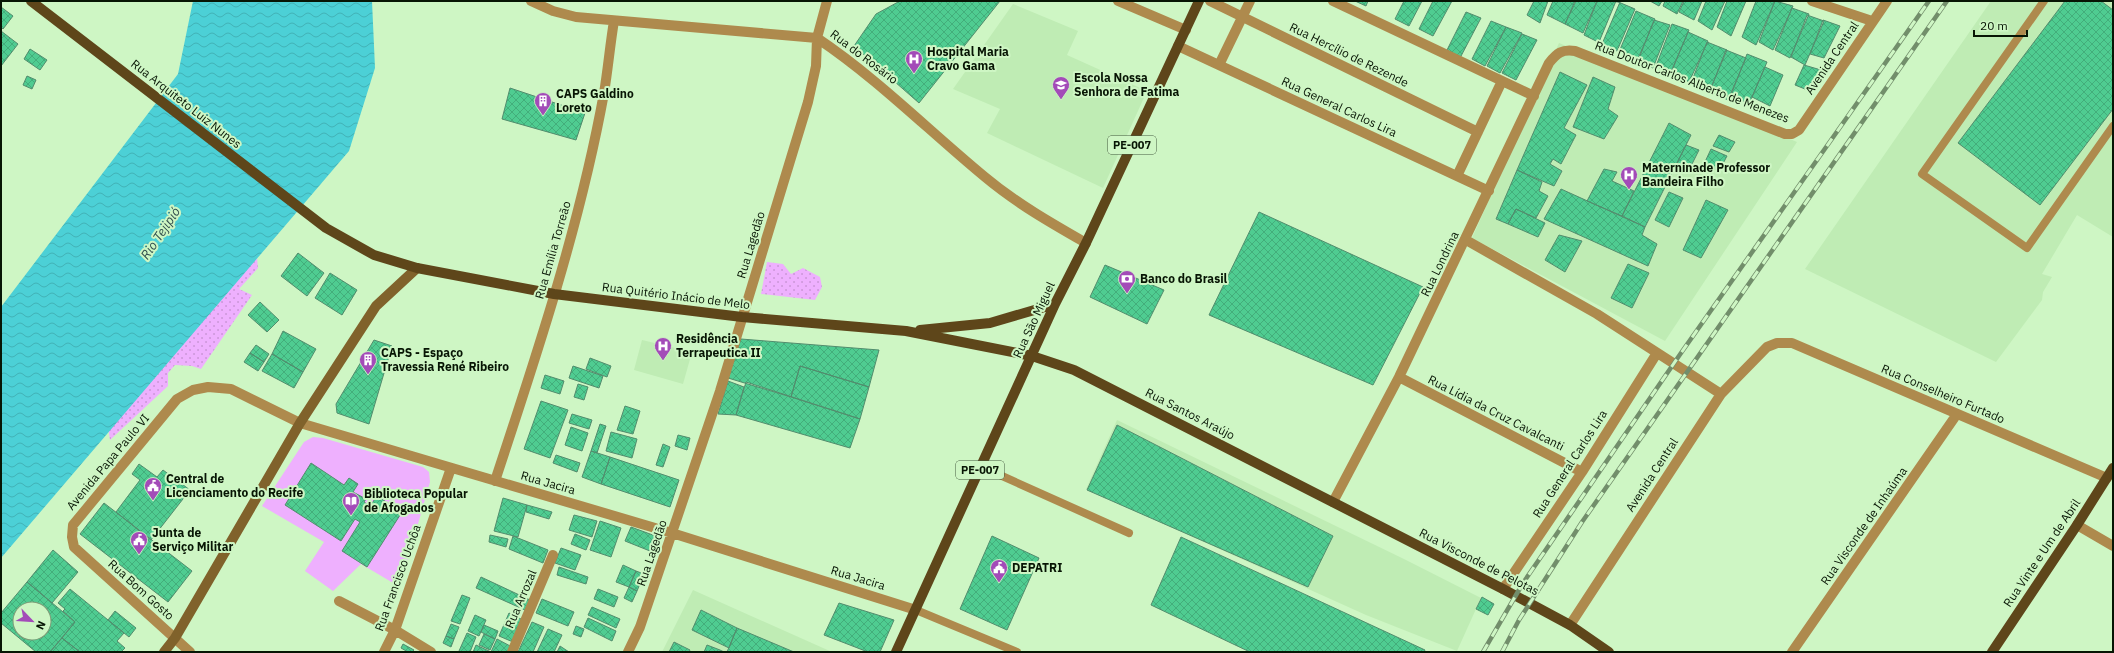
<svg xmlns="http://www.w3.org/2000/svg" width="2114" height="653" viewBox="0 0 2114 653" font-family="'IBM Plex Sans',sans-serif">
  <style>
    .built { fill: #bfecb4 }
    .grass { fill: url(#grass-dots) }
    .park { fill: #eeb0fe }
    .water { fill: url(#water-waves) }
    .building { fill: url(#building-cross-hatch); stroke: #528c6d; fill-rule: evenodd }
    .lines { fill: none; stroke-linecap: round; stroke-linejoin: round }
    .lane { stroke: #ae8a4d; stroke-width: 8 }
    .street { stroke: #ae8a4d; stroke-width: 10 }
    .secondary { stroke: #80622b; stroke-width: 10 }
    .primary { stroke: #5e461a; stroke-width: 10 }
    .rail-casing { stroke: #728e6b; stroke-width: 4.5 }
    .rail { stroke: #cef6c4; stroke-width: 3; stroke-dasharray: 9; stroke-linecap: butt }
    .labels { text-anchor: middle; stroke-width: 4; stroke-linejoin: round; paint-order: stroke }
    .shield { fill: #cef6c4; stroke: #43583e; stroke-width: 1 }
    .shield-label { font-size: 11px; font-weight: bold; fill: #071504 }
    .poi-label { font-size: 12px; font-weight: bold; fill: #071504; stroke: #cef6c4; text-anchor: start }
    .street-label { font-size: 12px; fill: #071504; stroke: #cef6c4 }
    .water-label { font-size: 13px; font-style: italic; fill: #2f4b4c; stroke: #cef6c4 }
  </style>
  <defs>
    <pattern id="grass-dots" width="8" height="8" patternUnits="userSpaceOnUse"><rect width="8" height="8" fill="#eeb0fe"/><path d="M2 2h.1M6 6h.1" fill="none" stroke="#cb96d8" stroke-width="1.8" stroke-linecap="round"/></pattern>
    <pattern id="water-waves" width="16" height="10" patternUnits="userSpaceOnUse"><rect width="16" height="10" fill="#4cd0d6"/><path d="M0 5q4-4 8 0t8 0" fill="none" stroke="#41b2b6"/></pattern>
    <pattern id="building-cross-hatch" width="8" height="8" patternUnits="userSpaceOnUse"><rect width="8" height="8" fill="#4fcc91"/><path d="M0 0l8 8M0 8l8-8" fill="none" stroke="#43ae7b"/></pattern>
  </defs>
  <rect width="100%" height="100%" fill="#cef6c4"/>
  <path class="built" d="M1991,1H2109L2113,4V237L2077,215L2042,274L2052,277L2043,292L2042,300L1996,362L1805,269Z
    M1013,4L1078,31L1067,55L1147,91L1103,188L987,133L1000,109L953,89Z
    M1559,43L1797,142L1665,341L1472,238Z
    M642,340L692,352L683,384L634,370Z
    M1117,420L1404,559L1481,598L1457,651L1366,615L1086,489Z
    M693,590L832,652H662Z"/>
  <path class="grass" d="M257,258L258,268L239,289L252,295L201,369L192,366L175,365L168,373V386L110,440L108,426Z
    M767,262L783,264L791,274L803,268L820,277L822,287L815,300L761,294Z"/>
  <path class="park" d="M313,437L323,438L423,467L429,472L430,482L400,587L361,564L333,591L305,571L324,542L262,506L304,442Z"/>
  <path class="water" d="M193,1H372L375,68L349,151L1,558V307L178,74Z"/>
  <path class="building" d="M900,1H1000L919,103L854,46L876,14Z
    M1355,1H1368L1366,6Z
    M1404,1H1422L1409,26L1395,19Z
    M1433,1H1452L1433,36L1419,29Z
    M1534,1H1548L1540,23L1527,15Z
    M1553,1H1575L1565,24L1547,15Z
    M1576,1H1597L1583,33L1565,24Z
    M1597,1L1620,2L1602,44L1584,35Z
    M1616,1L1635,9L1617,51L1599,42Z
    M1650,1H1662L1659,6Z
    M1665,1H1683L1677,14L1663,6Z
    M1684,1H1702L1694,20L1679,12Z
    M1706,1H1725L1712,30L1698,21Z
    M1727,1H1746L1731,36L1717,27Z
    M1756,1H1775L1756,45L1742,37Z
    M1775,1L1793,6L1773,50L1759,42Z
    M2065,1H2101L2113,10V109L2040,205L1958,143Z
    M1,7L13,16L3,29L1,27Z
    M1792,8L1809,14L1790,58L1775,50Z
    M1636,11L1655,19L1637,61L1619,52Z
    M1466,12L1481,18L1460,58L1447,50Z
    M1807,15L1824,21L1805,65L1791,57Z
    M1654,20L1670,25L1653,68L1638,61Z
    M1823,20L1840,26L1824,58L1810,54Z
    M1491,21L1506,27L1485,66L1472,59Z
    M1672,24L1689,30L1670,74L1656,66Z
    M1506,27L1522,33L1500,73L1487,66Z
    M1,31L18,44L1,66Z
    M1688,32L1708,41L1689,82L1671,73Z
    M1522,34L1537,40L1516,80L1502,73Z
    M1707,42L1727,50L1709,92L1691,83Z
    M30,49L47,60L40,70L24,59Z
    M1726,50L1746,58L1728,100L1710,91Z
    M1747,54L1767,62L1749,104L1731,95Z
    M1804,65L1821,70L1810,91L1795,85Z
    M1765,67L1783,75L1770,106L1752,97Z
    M1560,72L1587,85L1564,128L1576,135L1561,164L1553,159L1550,164L1562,171L1554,186L1517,170Z
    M27,76L36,80L32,89L23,85Z
    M1593,77L1615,87L1608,109L1618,116L1604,139L1573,127Z
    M510,88L585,113L576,140L502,119Z
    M1669,123L1691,135L1645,227L1622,216Z
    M1719,135L1735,142L1729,152L1713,146Z
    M1686,145L1699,150L1690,168L1677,163Z
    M1711,149L1727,156L1719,171L1704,164Z
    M1604,169L1617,172L1612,181L1634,191L1622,216L1587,201Z
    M1517,170L1542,182L1539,191L1548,196L1536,218L1516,209L1508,224L1496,219Z
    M1561,189L1645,227L1642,235L1657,244L1648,266L1544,219Z
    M1669,192L1683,198L1669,227L1655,220Z
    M1706,200L1728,210L1701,258L1683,250Z
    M1516,209L1545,223L1538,237L1508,224Z
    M1259,212L1423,287L1373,385L1209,315Z
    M1559,235L1582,241L1565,272L1545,260Z
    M298,253L324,273L307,296L281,276Z
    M1628,264L1649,273L1632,308L1611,298Z
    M1105,265L1164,290L1147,324L1090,297Z
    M330,273L357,290L342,315L315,298Z
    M260,302L279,320L267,332L248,315Z
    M283,331L316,349L303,372L272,354Z
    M741,339L879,350L869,387L800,366L791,397L728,378Z
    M374,340L392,346L369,424L337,413L336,404Z
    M256,345L269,354L264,362L250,353Z
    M250,353L264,362L258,371L244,362Z
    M272,354L303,372L294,388L262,371Z
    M590,358L611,366L607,377L586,369Z
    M573,366L603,376L599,388L569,378Z
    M800,366L869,387L860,419L791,397Z
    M545,375L564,381L560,394L541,388Z
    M728,381L744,387L736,415L718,414Z
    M746,382L860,419L850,448L736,415Z
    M578,384L588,387L584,400L574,397Z
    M541,401L568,410L550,458L524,449Z
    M625,406L640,411L633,434L617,430Z
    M572,414L592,420L589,429L569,423Z
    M600,424L606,426L597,453L591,451Z
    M1117,425L1333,536L1308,587L1087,490Z
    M571,427L588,433L582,451L565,445Z
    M611,432L637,439L632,458L606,451Z
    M678,435L690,438L687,450L675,446Z
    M663,444L670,447L663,467L656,465Z
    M591,451L610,457L601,484L582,477Z
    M556,455L580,463L577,472L553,463Z
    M610,457L679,480L670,507L601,484Z
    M311,463L344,485L349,478L358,484L353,492L366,499L364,502L370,506L377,496L402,512L367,567L342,551L360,522L355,519L341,541L285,505Z
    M139,464L157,477L163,470L190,490L151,540L116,512L140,480L132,474Z
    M503,498L527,505L518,537L494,531Z
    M104,503L192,571L168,602L80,534Z
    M527,505L552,512L549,519L526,512Z
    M574,515L597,521L592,537L569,530Z
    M600,521L621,528L611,557L590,550Z
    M631,527L661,538L655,553L625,541Z
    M575,534L590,540L586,550L571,544Z
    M490,535L508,539L506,547L489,542Z
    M513,536L548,550L543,563L509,549Z
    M992,536L1039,558L1007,630L960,609Z
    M1181,537L1425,650L1424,652H1250L1151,605Z
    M561,548L581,555L575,570L555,563Z
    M53,550L78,572L52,603L27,582Z
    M623,565L636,571L629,587L616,582Z
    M559,567L588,577L586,584L557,575Z
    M636,571L644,574L637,591L629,587Z
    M481,577L530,600L525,610L476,588Z
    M27,582L75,622L50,652H36L1,623V613ZM20,609H44V633H20Z
    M629,587L637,591L632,602L624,598Z
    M70,589L124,633L117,641L125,648L121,652H80L62,638L75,622L63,611L65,609L58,603Z
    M598,589L618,597L614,607L594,599Z
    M462,595L470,598L460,624L451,621Z
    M1482,597L1494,604L1488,615L1476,609Z
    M542,599L574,612L568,626L536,613Z
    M839,603L894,620L880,652H868L824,635Z
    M592,607L620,619L616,628L588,615Z
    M701,610L737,628L729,648L692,630Z
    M115,611L136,628L129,637L108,620Z
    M509,613L523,620L513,642L499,636Z
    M475,615L486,620L479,636L468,631Z
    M588,618L616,631L612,641L584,627Z
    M532,622L544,627L533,652H518Z
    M451,624L459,627L454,639L446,636Z
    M484,625L498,631L495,639L481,632Z
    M576,626L584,629L581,637L573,634Z
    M737,628L794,652H727Z
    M548,629L562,635L554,652H537Z
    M467,633L476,637L470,652H461L459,651Z
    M484,634L495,639L490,650L479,645Z
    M446,636L454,639L451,647L443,643Z
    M62,638L80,652H50Z
    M497,639L512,647L509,652H491Z
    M674,642L690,650L689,652H669Z
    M403,644L414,650L412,652H408L401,648Z
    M476,645L489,651L488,652H473Z
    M707,645L720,650L724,652H704Z
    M560,646L569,652H557Z"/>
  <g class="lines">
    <path class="lane" d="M2044,1L1922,174L2027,248L2113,126
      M982,467L1129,533
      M916,610L1017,652"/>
    <path class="street" d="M531,1L553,11L576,17L817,38C878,79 928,130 985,177C1016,203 1051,223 1086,243
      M1118,1L1186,30
      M1210,1L1478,132
      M1333,1L1534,96
      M1812,1L1872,21
      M1178,46L1489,191
      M1219,65L1250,1
      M1457,176L1502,81
      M1466,240L1597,314L1721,394
      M1399,377L1582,472
      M495,481C537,354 580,225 604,93C608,69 610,45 614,21
      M1333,502L1399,377L1549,63C1557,53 1562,49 1575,51L1785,134H1792L1799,130L1887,1
      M2077,525L2113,546
      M1503,589L1582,472L1657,353
      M339,601L395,630L431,652
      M1570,625L1721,394L1767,347L1777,343H1792L2107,478
      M190,652L74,547L72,537L73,525L177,399L193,390L208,387L231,389L300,423L672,533L916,610
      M384,652L395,630L451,468
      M512,652L553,555
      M628,652L640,627L720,391L808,102L816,66L817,38L827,1
      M1792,652L1957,414"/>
    <path class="secondary" d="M164,652L175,638L300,423L376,306L417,268"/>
    <path class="primary" d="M31,1L326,228L374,255L417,268L554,294L742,317L906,331L1032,356L1074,370L1503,589L1570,625L1609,652
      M920,330L990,323L1055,304
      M896,652L1055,304L1086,243L1199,1
      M1992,652L2077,525L2113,468"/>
    <defs>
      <path id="rail" d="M1483,652L1523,583L1681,353L1929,1
        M1502,652L1519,620L1582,522L1947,1"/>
    </defs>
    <use href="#rail" class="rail-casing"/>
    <use href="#rail" class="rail"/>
  </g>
  <defs>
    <symbol id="hospital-pin" viewBox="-11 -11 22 30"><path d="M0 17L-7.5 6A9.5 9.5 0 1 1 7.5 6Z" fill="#a34bb8" stroke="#cef6c4"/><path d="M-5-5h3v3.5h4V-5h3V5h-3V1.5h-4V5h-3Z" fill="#fff"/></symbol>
    <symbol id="school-pin" viewBox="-11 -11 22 30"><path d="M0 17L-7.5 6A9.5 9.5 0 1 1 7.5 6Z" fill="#a34bb8" stroke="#cef6c4"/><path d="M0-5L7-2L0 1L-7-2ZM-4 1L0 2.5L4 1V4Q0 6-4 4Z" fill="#fff"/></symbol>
    <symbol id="building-pin" viewBox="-11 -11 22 30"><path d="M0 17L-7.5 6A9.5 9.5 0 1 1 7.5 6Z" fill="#a34bb8" stroke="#cef6c4"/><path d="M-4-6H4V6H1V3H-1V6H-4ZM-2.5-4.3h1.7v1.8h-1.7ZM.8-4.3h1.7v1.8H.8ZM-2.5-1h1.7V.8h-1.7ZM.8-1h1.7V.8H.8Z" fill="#fff"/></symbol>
    <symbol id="bank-pin" viewBox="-11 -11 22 30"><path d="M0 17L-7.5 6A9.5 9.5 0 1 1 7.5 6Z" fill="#a34bb8" stroke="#cef6c4"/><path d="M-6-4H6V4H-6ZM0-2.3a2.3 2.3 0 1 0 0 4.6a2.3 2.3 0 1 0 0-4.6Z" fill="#fff"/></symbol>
    <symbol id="civic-pin" viewBox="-11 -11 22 30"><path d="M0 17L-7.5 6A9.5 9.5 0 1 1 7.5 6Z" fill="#a34bb8" stroke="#cef6c4"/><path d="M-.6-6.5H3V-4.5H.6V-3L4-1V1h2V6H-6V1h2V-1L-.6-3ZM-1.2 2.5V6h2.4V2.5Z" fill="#fff"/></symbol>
    <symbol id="library-pin" viewBox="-11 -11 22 30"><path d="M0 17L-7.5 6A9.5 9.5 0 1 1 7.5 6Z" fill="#a34bb8" stroke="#cef6c4"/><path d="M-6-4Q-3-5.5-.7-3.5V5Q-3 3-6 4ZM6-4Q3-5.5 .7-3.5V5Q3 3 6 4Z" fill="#fff"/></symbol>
  </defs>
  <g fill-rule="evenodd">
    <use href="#hospital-pin" x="904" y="49" width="20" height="27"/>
    <use href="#school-pin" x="1051" y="75" width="20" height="27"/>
    <use href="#building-pin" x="533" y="91" width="20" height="27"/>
    <use href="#hospital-pin" x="1619" y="165" width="20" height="27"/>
    <use href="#bank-pin" x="1117" y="269" width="20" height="27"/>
    <use href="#hospital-pin" x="653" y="336" width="20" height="27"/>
    <use href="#building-pin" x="358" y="350" width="20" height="27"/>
    <use href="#civic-pin" x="143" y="476" width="20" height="27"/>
    <use href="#library-pin" x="341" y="491" width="20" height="27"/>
    <use href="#civic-pin" x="129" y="530" width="20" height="27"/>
    <use href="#civic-pin" x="989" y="558" width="20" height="27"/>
  </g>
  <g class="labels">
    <g class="shield">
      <rect x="1108" y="136" width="48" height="18" rx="3"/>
      <rect x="956" y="461" width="48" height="18" rx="3"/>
    </g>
    <g class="shield-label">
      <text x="1132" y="149">PE-007</text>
      <text x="980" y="474">PE-007</text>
    </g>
    <g class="poi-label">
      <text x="927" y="56">Hospital Maria<tspan x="927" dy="14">Cravo Gama</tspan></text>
      <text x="1074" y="82">Escola Nossa<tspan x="1074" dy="14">Senhora de Fatima</tspan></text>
      <text x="556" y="98">CAPS Galdino<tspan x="556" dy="14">Loreto</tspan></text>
      <text x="1642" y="172">Materninade Professor<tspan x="1642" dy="14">Bandeira Filho</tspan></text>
      <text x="1140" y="283">Banco do Brasil</text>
      <text x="676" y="343">Residência<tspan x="676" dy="14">Terrapeutica II</tspan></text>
      <text x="381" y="357">CAPS - Espaço<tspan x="381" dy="14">Travessia René Ribeiro</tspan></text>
      <text x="166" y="483">Central de<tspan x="166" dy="14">Licenciamento do Recife</tspan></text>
      <text x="364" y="498">Biblioteca Popular<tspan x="364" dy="14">de Afogados</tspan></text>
      <text x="152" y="537">Junta de<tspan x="152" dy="14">Serviço Militar</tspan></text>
      <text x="1012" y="572">DEPATRI</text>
    </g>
    <g class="street-label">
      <text transform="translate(1349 55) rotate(26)" y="4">Rua Hercílio de Rezende</text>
      <text transform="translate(864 57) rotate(37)" y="4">Rua do Rosário</text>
      <text transform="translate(1832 58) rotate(-56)" y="4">Avenida Central</text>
      <text transform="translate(1692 82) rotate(21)" y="4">Rua Doutor Carlos Alberto de Menezes</text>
      <text transform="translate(186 104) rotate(38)" y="4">Rua Arquiteto Luiz Nunes</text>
      <text transform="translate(1339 107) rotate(25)" y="4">Rua General Carlos Lira</text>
      <text transform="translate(751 245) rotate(-73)" y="4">Rua Lagedão</text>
      <text transform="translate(553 250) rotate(-74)" y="4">Rua Emília Torreão</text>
      <text transform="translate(1440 264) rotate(-64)" y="4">Rua Londrina</text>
      <text transform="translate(676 296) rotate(7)" y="4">Rua Quitério Inácio de Melo</text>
      <text transform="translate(1034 320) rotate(-65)" y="4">Rua São Miguel</text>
      <text transform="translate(1943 394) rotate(23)" y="4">Rua Conselheiro Furtado</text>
      <text transform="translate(1496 413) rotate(27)" y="4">Rua Lídia da Cruz Cavalcanti</text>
      <text transform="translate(1190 414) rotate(27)" y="4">Rua Santos Araújo</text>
      <text transform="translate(108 462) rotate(-50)" y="4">Avenida Papa Paulo VI</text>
      <text transform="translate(1570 464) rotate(-57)" y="4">Rua General Carlos Lira</text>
      <text transform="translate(1652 475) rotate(-57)" y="4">Avenida Central</text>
      <text transform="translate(548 483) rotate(16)" y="4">Rua Jacira</text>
      <text transform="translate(1864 526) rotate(-55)" y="4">Rua Visconde de Inhaúma</text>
      <text transform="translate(652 553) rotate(-71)" y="4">Rua Lagedão</text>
      <text transform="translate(2042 553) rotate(-56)" y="4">Rua Vinte e Um de Abril</text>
      <text transform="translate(1479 562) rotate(27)" y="4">Rua Visconde de Pelotas</text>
      <text transform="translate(398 578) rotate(-70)" y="4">Rua Francisco Uchôa</text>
      <text transform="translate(858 578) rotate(17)" y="4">Rua Jacira</text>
      <text transform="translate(141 590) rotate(42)" y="4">Rua Bom Gosto</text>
      <text transform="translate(521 599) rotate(-67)" y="4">Rua Arrozal</text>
    </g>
    <g class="water-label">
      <text transform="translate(160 233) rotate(-56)" y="5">Rio Tejipió</text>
    </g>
  </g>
  <rect width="2114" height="653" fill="none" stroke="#071504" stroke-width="4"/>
  <g transform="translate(32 621) rotate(115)"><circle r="19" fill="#cef6c4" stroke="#7e9c77"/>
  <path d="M0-3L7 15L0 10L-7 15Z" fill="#a34bb8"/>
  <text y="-6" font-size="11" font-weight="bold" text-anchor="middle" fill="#071504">N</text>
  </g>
  <path d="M1974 30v6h53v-6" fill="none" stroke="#071504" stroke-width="2"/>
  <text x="1980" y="30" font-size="12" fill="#071504" stroke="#cef6c4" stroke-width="3" paint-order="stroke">20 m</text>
</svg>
